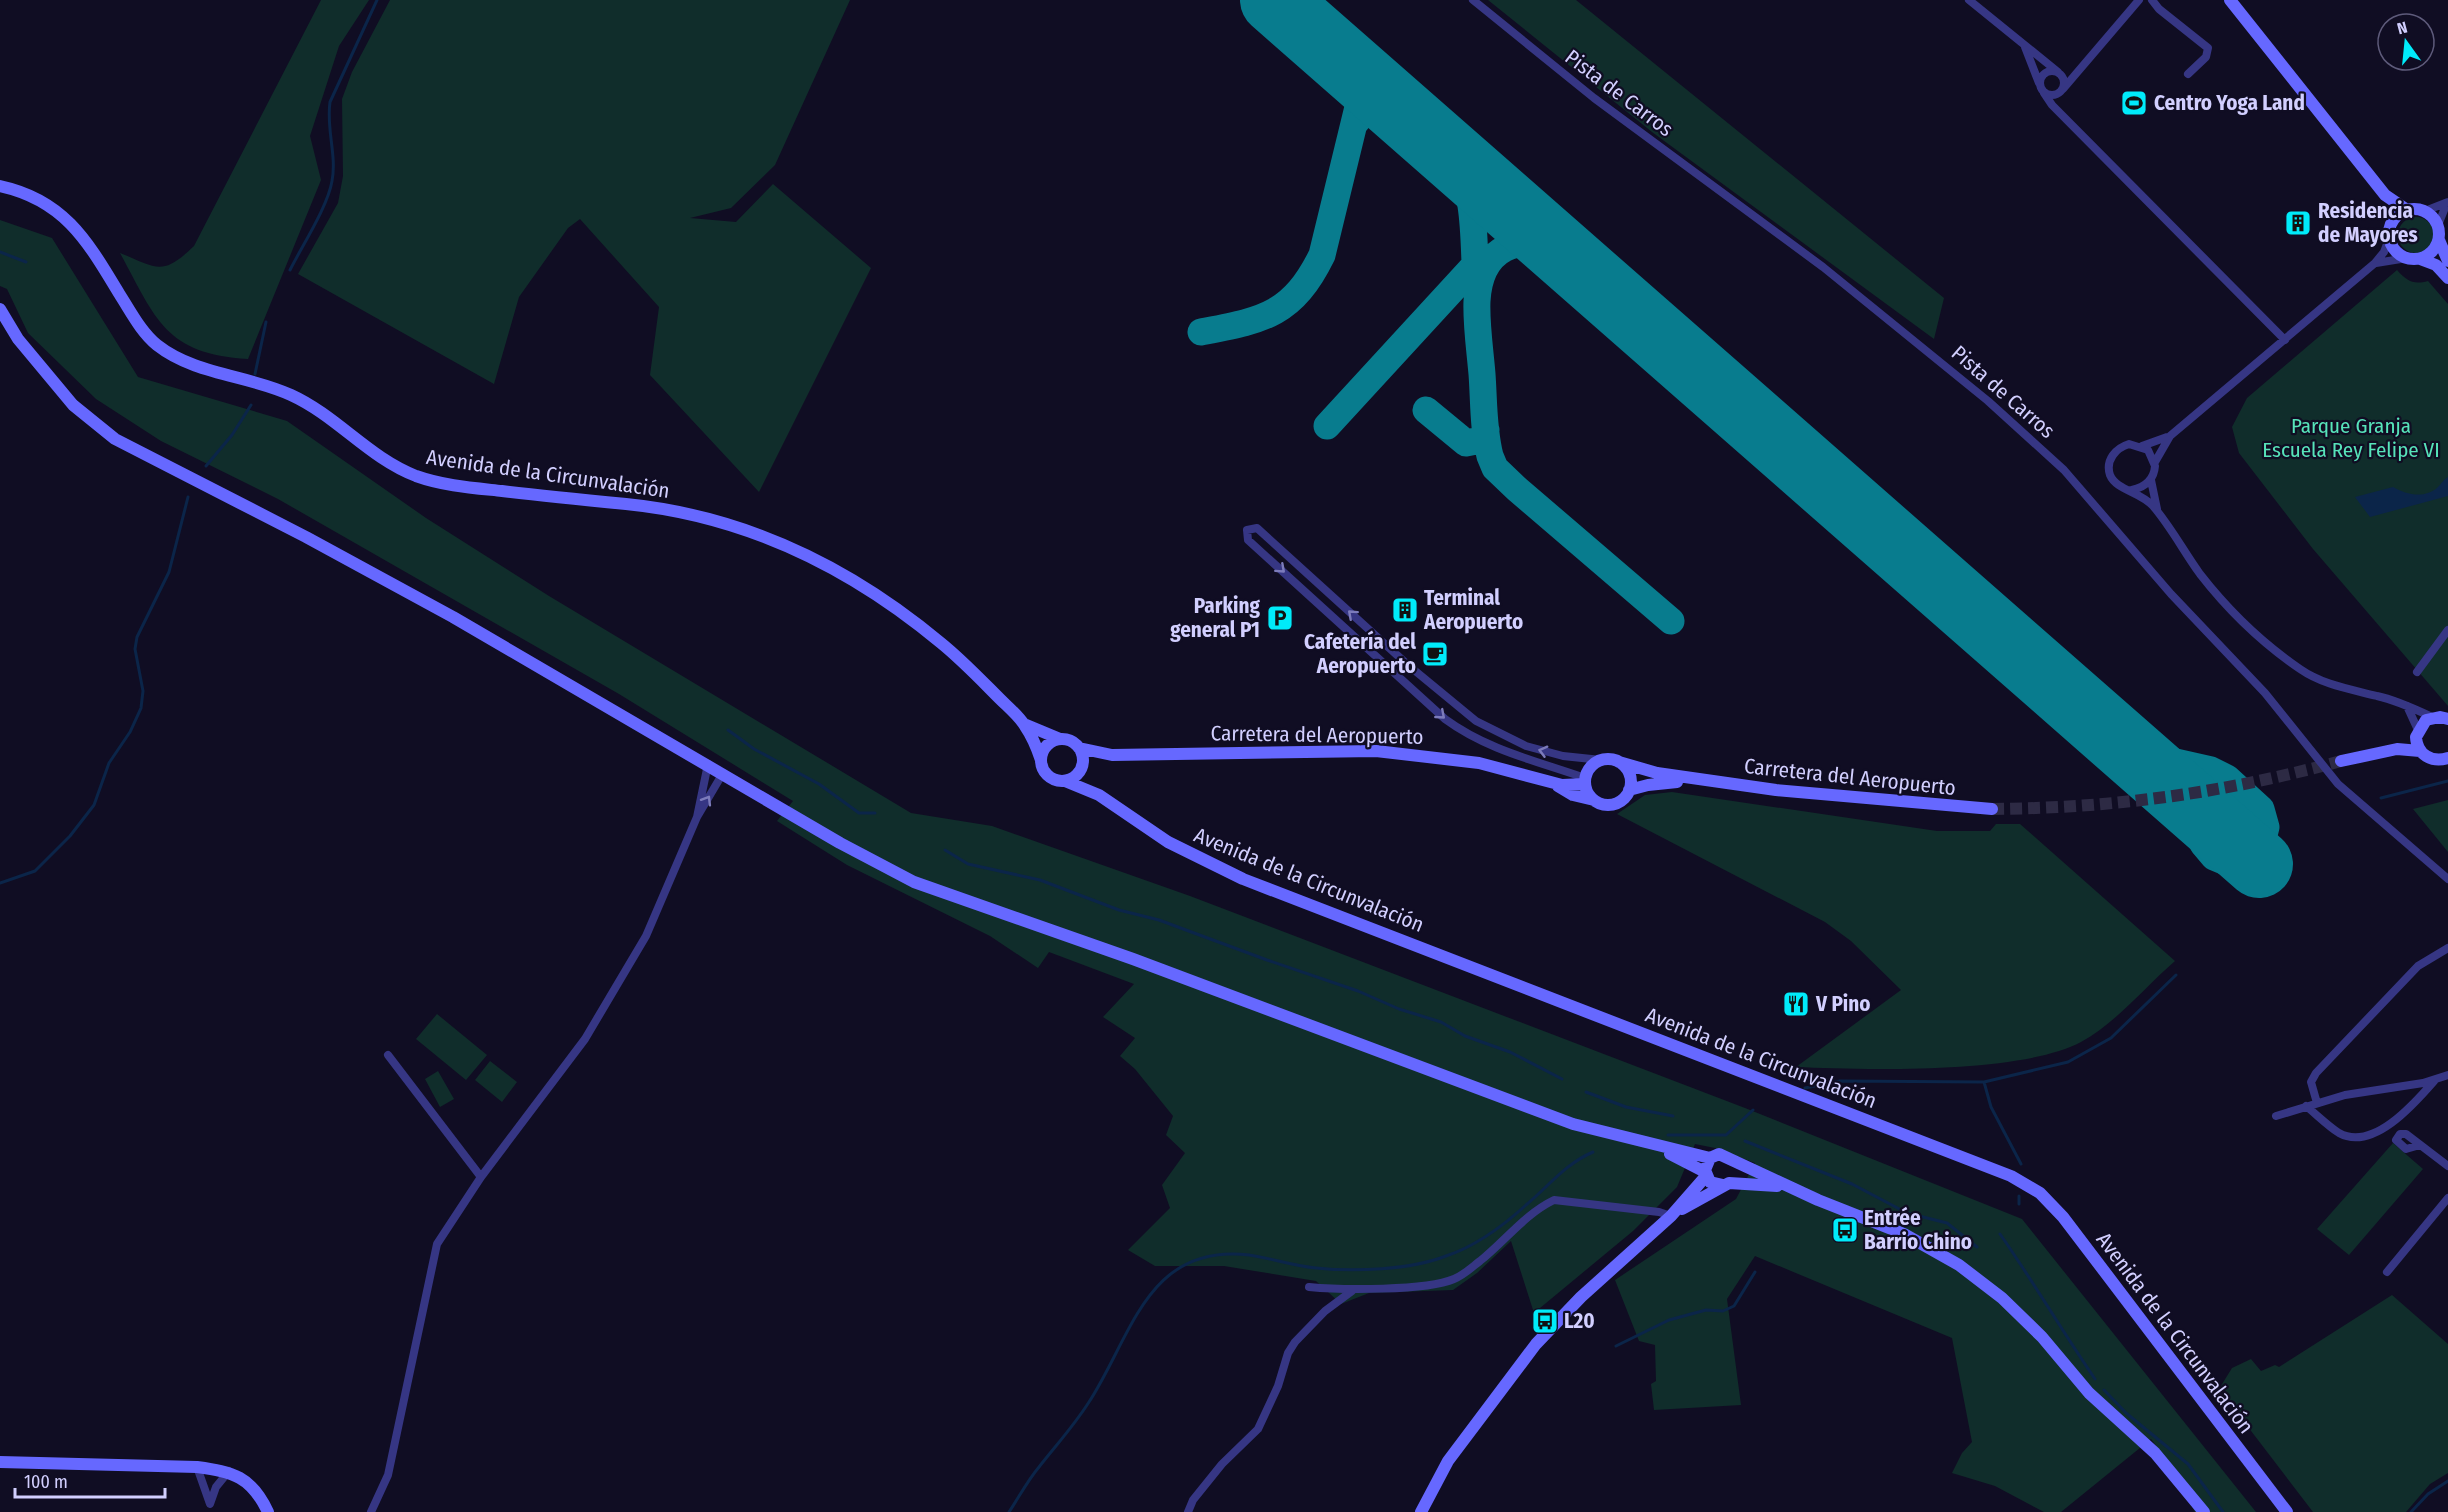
<svg xmlns="http://www.w3.org/2000/svg" width="2448" height="1512" viewBox="0 0 2448 1512" font-family="'Fira Sans Condensed',sans-serif">
  <style>
    .green { fill: #102d2b }
    .water { fill: #0b2549 }
    .lines { fill: none; stroke-linecap: round; stroke-linejoin: round }
    .stream { stroke: #0b2549; stroke-width: 3 }
    .taxiway { stroke: #087c8e; stroke-width: 27 }
    .runway { stroke: #087c8e; stroke-width: 68 }
    .secondary-tunnel { stroke: #2d2a44; stroke-width: 12; stroke-dasharray: 12 6; stroke-linecap: butt }
    .street { stroke: #363684; stroke-width: 8 }
    .secondary { stroke: #6668ff; stroke-width: 12 }
    .oneway { stroke: #7c7bbb }
    .labels { text-anchor: middle; stroke-width: 4.5; stroke-linejoin: round; paint-order: stroke }
    .street-label { font-size: 21px; fill: #d2cfff; stroke: #100d23 }
    .poi-label { font-size: 21px; font-weight: bold; fill: #d2cfff; stroke: #100d23; text-anchor: start }
    .park-label { font-size: 21px; fill: #57e3ba; stroke: #100d23 }
  </style>
  <rect width="100%" height="100%" fill="#100d23"/>
  <path class="green" d="M321,0H369L339,46L310,136L321,180L248,359C165,354 156,319 120,253C157,268 162,277 194,246Z
    M390,0H850L775,165L731,208L690,218L736,222L773,184L871,268L759,492L650,375L659,307L580,219L568,228L519,297L494,384L298,274L338,203L343,176L342,99L352,72Z
    M1488,0H1576L1944,298L1934,339L1652,132Z
    M2398 235a18 18 0 1 1 36 0a18 18 0 1 1-36 0Z
    M0,220L52,238L138,377L287,421L426,518L549,596L911,813L992,826L1190,896L1745,1108L2022,1219L2256,1512H2195L2168,1462L2151,1439L2061,1512H2044L1995,1486L1952,1473L1962,1453L1972,1442L1952,1338L1755,1256L1727,1299L1741,1405L1654,1410L1651,1384L1656,1381L1655,1345L1639,1341L1615,1280L1736,1199L1755,1163L1715,1148L1695,1144L1677,1187L1633,1231L1534,1313L1511,1241L1477,1273L1453,1290L1369,1293L1341,1304L1316,1281L1224,1266H1155L1128,1250L1170,1208L1162,1185L1185,1153L1166,1135L1173,1116L1135,1069L1120,1056L1135,1038L1103,1017L1134,984L1049,952L1038,968L990,936L847,865L777,821L793,801L619,694L278,499L161,441L96,399L28,333L7,289L0,286Z
    M2397,270C2407,281 2413,285 2428,281L2448,304V706L2313,549L2239,453L2232,427L2247,398Z
    M1672,792L1937,831H1990L1996,824H2020L2175,961C2145,987 2116,1023 2081,1042C2021,1074 1866,1070 1796,1067L1901,990L1851,941L1825,922L1617,814L1645,795Z
    M2448,800V852L2413,809Z
    M437,1014L487,1055L466,1080L416,1039Z
    M490,1061L517,1082L502,1102L475,1080Z
    M438,1071L454,1099L440,1107L425,1079Z
    M2393,1143L2423,1169L2349,1255L2317,1229Z
    M2392,1295L2448,1344V1473L2430,1484L2406,1512H2313L2219,1389L2232,1368L2251,1359L2261,1371L2275,1365L2279,1367Z"/>
  <path class="water" d="M2448,477V496L2370,517L2355,497L2393,487C2407,495 2425,499 2438,487C2442,483 2443,480 2448,477Z"/>
  <g class="lines">
    <path class="stream" d="M0,252L26,262
      M290,270C302,246 328,206 332,181C337,155 326,129 330,102L377,0
      M255,374L266,322
      M206,466L232,435L251,405
      M728,730L754,749L819,784L859,813H875
      M2381,798L2448,781
      M945,850L968,864L1040,880L1119,910L1159,920L1267,960L1358,991L1399,1009L1441,1022L1465,1036L1510,1052L1562,1079
      M0,883L35,871L70,836L94,805L109,763L130,732L141,708L143,691L135,649L137,637L169,572L188,497
      M1984,1082L1991,1107L2021,1164
      M1805,1088L1840,1081L1984,1082L2068,1062L2111,1038L2176,975
      M1586,1092L1626,1107L1673,1116
      M1668,1135H1726L1753,1110
      M1745,1141L1852,1184L1907,1213L1947,1223L1977,1247
      M2019,1204V1196
      M2000,1234C2033,1281 2062,1331 2095,1379
      M1616,1346L1669,1320L1706,1310L1723,1311L1734,1306L1755,1272
      M2104,1390L2126,1413L2188,1464L2223,1512
      M1009,1512C1019,1497 1028,1480 1039,1467C1057,1444 1073,1427 1089,1402C1132,1336 1147,1243 1249,1255C1271,1258 1293,1266 1316,1268C1354,1272 1410,1270 1446,1256C1476,1246 1503,1226 1526,1205C1549,1186 1565,1164 1593,1152
      M2411,1512L2428,1494L2448,1481"/>
    <path class="taxiway" d="M1356,122C1367,107 1381,104 1398,109
      M1455,158C1477,195 1473,241 1476,283
      M1563,254C1519,230 1480,248 1477,301C1476,324 1480,350 1482,374C1484,401 1483,429 1490,456L1495,468L1517,489L1671,621
      M1201,332C1263,320 1292,316 1322,255L1359,103L1354,75L1341,59
      M1426,410L1466,443L1481,440L1486,430
      M1327,426L1475,265
      M2110,732L2140,754L2211,770L2227,778L2261,809L2266,827L2262,843L2247,859L2238,862H2226L2214,857L2203,844L2193,805"/>
    <path class="runway" d="M1274,0L2259,864"/>
    <path class="secondary-tunnel" d="M1992,809C2114,808 2224,793 2341,761"/>
    <path class="street" d="M1473,0L1594,98L1823,267L1988,401L2064,470L2171,594L2265,693L2338,784L2448,879
      M1969,0L2058,72
      M2152,0L2159,9L2208,48L2206,57L2188,74
      M2025,47L2039,83
      M2040 83a12 12 0 1 1 24 0a12 12 0 1 1-24 0Z
      M2063,89L2139,0
      M2044,93L2052,105L2285,340
      M2425,211L2448,202
      M2438,225L2447,203
      M2376,263L2407,258
      M2142,446L2167,437
      M2155,462L2170,436L2375,263L2384,252L2389,239
      M2151,480L2157,509
      M2132,490C2145,487 2154,480 2155,466L2148,450L2129,444C2116,448 2105,460 2110,475C2116,490 2141,492 2153,506C2171,527 2184,552 2200,574C2228,610 2262,643 2300,669C2323,685 2350,689 2377,696C2396,700 2415,709 2432,717
      M2417,672L2448,630
      M2407,706L2418,730
      M708,764L697,817L723,773
      M1585,778C1537,761 1487,750 1445,719L1248,540L1247,530L1257,528L1408,665L1476,721L1526,746L1563,756L1601,760
      M388,1055L481,1177
      M2317,1103L2311,1082L2316,1073L2418,966L2448,948
      M2306,1106C2317,1115 2328,1126 2339,1133C2373,1152 2415,1103 2435,1080
      M2276,1116L2345,1095L2423,1083L2448,1075
      M2420,1145L2406,1149L2396,1140L2400,1134H2406L2448,1166
      M2387,1272L2448,1198
      M1309,1287C1341,1290 1426,1291 1454,1279C1464,1275 1472,1267 1480,1261C1505,1241 1525,1214 1554,1200L1659,1212L1671,1216
      M197,1467L210,1504L216,1487L229,1471
      M371,1512L388,1475L437,1244L481,1177L585,1039L646,936L697,817
      M1188,1512L1193,1500L1222,1464L1258,1429L1278,1386L1288,1353L1295,1342L1325,1311L1352,1291"/>
    <path class="secondary" d="M2230,0L2385,195L2407,210
      M0,186C65,200 88,242 120,295C131,312 141,332 157,345C195,375 248,375 291,395C337,416 369,458 416,476C444,486 474,488 502,491C544,496 585,500 626,504C746,516 850,567 941,643C962,660 980,679 1000,699C1008,707 1019,716 1025,726C1032,736 1037,748 1041,760
      M2389 234a25 25 0 1 1 50 0a25 25 0 1 1-50 0Z
      M2439,240L2448,261
      M2420,259L2436,265L2448,278
      M0,309L18,339L73,405L115,439L306,537L453,617L840,843L914,882L1133,959L1573,1124L1710,1158
      M2448,719L2440,717L2426,720L2416,737C2417,755 2432,763 2448,758
      M1024,724L1060,739
      M1041 760a21 21 0 1 1 42 0a21 21 0 1 1-42 0Z
      M1079,748L1112,755L1376,751L1479,763L1562,785L1585,784
      M1585 782a23 23 0 1 1 46 0a23 23 0 1 1-46 0Z
      M2341,761L2397,749L2420,751
      M1619,762L1657,773L1776,790L1992,809
      M1065,781L1099,795L1168,842L1243,879L2011,1176L2040,1193L2063,1217L2287,1512
      M1558,786L1573,795L1594,800
      M1629,790L1648,785L1677,782
      M1670,1154L1705,1172
      M1723,1185L1710,1182L1705,1170L1710,1158L1719,1154L1818,1200L1904,1234L1959,1265L2002,1298L2042,1337L2089,1393L2155,1453L2204,1512
      M1682,1209L1729,1183L1777,1186
      M0,1462L197,1467C233,1472 251,1476 268,1512
      M1421,1512L1448,1461L1536,1344L1581,1297L1671,1216L1706,1176"/>
  </g>
  <defs><path id="oneway-chevron" d="M-2-3.5L2.5 0L-2 3.5" fill="none" stroke-width="1.6" stroke-linecap="round" stroke-linejoin="round" transform="scale(1.5)"/></defs>
  <g class="oneway">
    <use href="#oneway-chevron" transform="translate(1281 569) rotate(42)"/>
    <use href="#oneway-chevron" transform="translate(1352 614) rotate(-138)"/>
    <use href="#oneway-chevron" transform="translate(1441 715) rotate(41)"/>
    <use href="#oneway-chevron" transform="translate(1543 751) rotate(-165)"/>
    <use href="#oneway-chevron" transform="translate(707 800) rotate(-59)"/>
  </g>
  <defs>
    <symbol id="stadium-square" viewBox="-11 -11 22 22"><rect x="-9" y="-9" width="18" height="18" rx="4" fill="#00ebfa" stroke="#100d23"/><path d="M0-5a6.5 5 0 1 0 0 10a6.5 5 0 1 0 0-10ZM-3.5-1.8h7v3.6h-7Z" fill="#111"/></symbol>
    <symbol id="building-square" viewBox="-11 -11 22 22"><rect x="-9" y="-9" width="18" height="18" rx="4" fill="#00ebfa" stroke="#100d23"/><path d="M-4-6H4V6H1V3H-1V6H-4ZM-2.5-4.3h1.7v1.8h-1.7ZM.8-4.3h1.7v1.8H.8ZM-2.5-1h1.7V.8h-1.7ZM.8-1h1.7V.8H.8Z" fill="#111"/></symbol>
    <symbol id="parking-square" viewBox="-11 -11 22 22"><rect x="-9" y="-9" width="18" height="18" rx="4" fill="#00ebfa" stroke="#100d23"/><path d="M-3.5-5.5H1a3.5 3.5 0 0 1 0 7H-1V5.5H-3.5ZM-1-3.4V-.6H.8a1.4 1.4 0 0 0 0-2.8Z" fill="#111"/></symbol>
    <symbol id="cafe-square" viewBox="-11 -11 22 22"><rect x="-9" y="-9" width="18" height="18" rx="4" fill="#00ebfa" stroke="#100d23"/><path d="M-5.5-4.5H6V0H3Q3 3.5 0 3.5H-2.5Q-5.5 3.5-5.5 0ZM3-3.2v2h1.7v-2ZM-6 4.5H4V6H-6Z" fill="#111"/></symbol>
    <symbol id="restaurant-square" viewBox="-11 -11 22 22"><rect x="-9" y="-9" width="18" height="18" rx="4" fill="#00ebfa" stroke="#100d23"/><path d="M-5-6h1v4h1v-4h1v4h1v-4h1v5L-1.5 .5V6h-2V.5L-5-1ZM5-6V6H3V1.5H1.5Q1.5-4 5-6Z" fill="#111"/></symbol>
    <symbol id="bus-square" viewBox="-11 -11 22 22"><rect x="-9" y="-9" width="18" height="18" rx="4" fill="#00ebfa" stroke="#100d23"/><path d="M-5-6H5V4H4V6H2V4H-2V6H-4V4H-5ZM-3.5-4V0h7V-4ZM-3.5 1.2v1.5H-2V1.2ZM2 1.2v1.5H3.5V1.2Z" fill="#111"/></symbol>
  </defs>
  <g fill-rule="evenodd">
    <use href="#stadium-square" x="2119" y="88" width="30" height="30"/>
    <use href="#building-square" x="2283" y="208" width="30" height="30"/>
    <use href="#building-square" x="1390" y="595" width="30" height="30"/>
    <use href="#parking-square" x="1265" y="603" width="30" height="30"/>
    <use href="#cafe-square" x="1420" y="639" width="30" height="30"/>
    <use href="#restaurant-square" x="1781" y="989" width="30" height="30"/>
    <use href="#bus-square" x="1830" y="1215" width="30" height="30"/>
    <use href="#bus-square" x="1530" y="1306" width="30" height="30"/>
  </g>
  <g class="labels">
    <g class="street-label">
      <text transform="translate(1619 93) rotate(37)" y="7">Pista de Carros</text>
      <text transform="translate(2003 392) rotate(41)" y="7">Pista de Carros</text>
      <text transform="translate(548 474) rotate(8)" y="7">Avenida de la Circunvalación</text>
      <text transform="translate(1317 735) rotate(1)" y="7">Carretera del Aeropuerto</text>
      <text transform="translate(1850 777) rotate(6)" y="7">Carretera del Aeropuerto</text>
      <text transform="translate(1309 880) rotate(22)" y="7">Avenida de la Circunvalación</text>
      <text transform="translate(1761 1058) rotate(21)" y="7">Avenida de la Circunvalación</text>
      <text transform="translate(2175 1333) rotate(53)" y="7">Avenida de la Circunvalación</text>
    </g>
    <g class="poi-label">
      <text x="2154" y="110">Centro Yoga Land</text>
      <text x="2318" y="218">Residencia<tspan x="2318" dy="24">de Mayores</tspan></text>
      <text x="1424" y="605">Terminal<tspan x="1424" dy="24">Aeropuerto</tspan></text>
      <text x="1260" y="613" text-anchor="end">Parking<tspan x="1260" dy="24">general P1</tspan></text>
      <text x="1416" y="649" text-anchor="end">Cafetería del<tspan x="1416" dy="24">Aeropuerto</tspan></text>
      <text x="1816" y="1011">V Pino</text>
      <text x="1864" y="1225">Entrée<tspan x="1864" dy="24">Barrio Chino</tspan></text>
      <text x="1564" y="1328">L20</text>
    </g>
    <g class="park-label">
      <text x="2351" y="433">Parque Granja<tspan x="2351" dy="24">Escuela Rey Felipe VI</tspan></text>
    </g>
  </g>
  <g transform="translate(2406 42) rotate(345)"><circle r="28" fill="#100d23" stroke="#5e5b7b" stroke-width="1.5"/>
  <path d="M0-4.5L10 22L0 15L-10 22Z" fill="#00ebfa"/>
  <text y="-9" font-size="16" font-weight="bold" text-anchor="middle" fill="#d2cfff">N</text>
  </g>
  <path d="M15 1488v9h150v-9" fill="none" stroke="#d2cfff" stroke-width="3"/>
  <text x="24" y="1488" font-size="18" fill="#d2cfff" stroke="#100d23" stroke-width="4.5" paint-order="stroke">100 m</text>
</svg>
